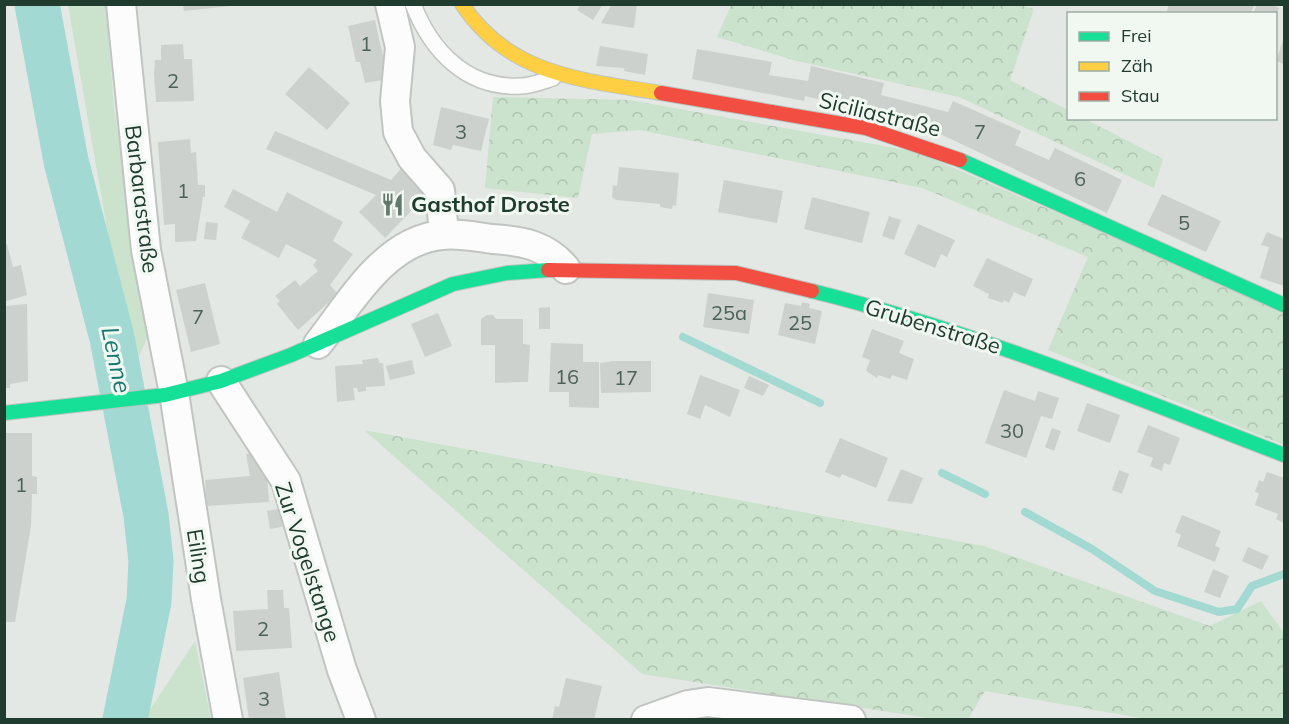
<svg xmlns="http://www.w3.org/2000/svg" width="1289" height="724" viewBox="0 0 1289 724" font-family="Mulish,sans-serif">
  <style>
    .grass { fill: #cbe2cc }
    .forest { fill: url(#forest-crowns) }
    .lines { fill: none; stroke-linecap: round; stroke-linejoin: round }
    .stream { stroke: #a2d9d2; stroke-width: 8 }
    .river { stroke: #a2d9d2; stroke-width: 45 }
    .building { fill: #ccd1cd }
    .lane-casing { stroke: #c0c5c1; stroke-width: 18 }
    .street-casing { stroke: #c0c5c1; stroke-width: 32 }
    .fast-casing { stroke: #bcc4c0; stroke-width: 16 }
    .slow-casing { stroke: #bcc4c0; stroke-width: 16 }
    .jam-casing { stroke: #bcc4c0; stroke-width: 16 }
    .lane { stroke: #fbfcfb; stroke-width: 15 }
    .street { stroke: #fbfcfb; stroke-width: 28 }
    .fast { stroke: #16e098; stroke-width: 14 }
    .slow { stroke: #ffcf43; stroke-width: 14 }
    .jam { stroke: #f24e42; stroke-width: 14 }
    .labels { text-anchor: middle; stroke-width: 6; stroke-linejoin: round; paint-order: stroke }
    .number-label { font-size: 20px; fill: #4c6256 }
    .street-label { font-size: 22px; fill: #203c2e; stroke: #f1f8f2 }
    .poi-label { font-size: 22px; font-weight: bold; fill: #203c2e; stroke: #f1f8f2; text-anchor: start }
    .water-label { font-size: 24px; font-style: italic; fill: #197971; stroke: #f1f8f2 }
  </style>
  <defs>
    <pattern id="forest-crowns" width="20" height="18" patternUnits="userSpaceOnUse" patternTransform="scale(1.5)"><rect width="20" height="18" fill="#cbe2cc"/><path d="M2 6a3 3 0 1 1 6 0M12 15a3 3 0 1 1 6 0" fill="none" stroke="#aec3b0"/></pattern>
  </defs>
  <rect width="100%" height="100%" fill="#e3e8e4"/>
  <path class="grass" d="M68,5H106L114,109L150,332L132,371Z
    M195,641L211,719H144Z"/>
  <path class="forest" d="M1020,5L1034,9L1010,80L1068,110V118L1085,119L1163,159L1154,188L959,97L797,61L717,37L731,5Z
    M493,97L630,100L917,152L1284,311V445L1048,350L1088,257L922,188L640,130L592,134L578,198L485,188Z
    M364,430L984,546L1210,626L1261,601L1284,633V719H1147L985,691L968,719H935L642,674Z"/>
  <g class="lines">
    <path class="stream" d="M683,337L820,403
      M942,473L985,494
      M1025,512L1092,549L1155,591L1219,612L1237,609L1252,586L1284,574"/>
    <path class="river" d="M37,4L66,161L112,338L146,515L151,561L149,601L125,720"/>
  </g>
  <path class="building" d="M581,4H603L593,20L577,10Z
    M612,4H637L634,28L601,23Z
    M1169,4H1255L1250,14H1166Z
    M1257,4H1271L1279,8L1277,14H1253Z
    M183,5H230V6L184,11Z
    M375,20L388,79L365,83L360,62H356L348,26Z
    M1284,38V64L1276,61Z
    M183,44L184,59H192L194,101L156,102L154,74L155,60H161V45Z
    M600,46L648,54L645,75L624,71V68L596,66Z
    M697,49L772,62L769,75L808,81L811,66L884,83L881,95L948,112L953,101L1021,131L1015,145L1049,160L1055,148L1122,180L1107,213L938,133L940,129L805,96L804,101L692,79Z
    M309,67L350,103L327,130L285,94Z
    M441,107L489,119L481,151L453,145L451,150L433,145Z
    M275,131L391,180L405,164L432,189L385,238L359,212L376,195L266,149Z
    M190,139L191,153L196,152L198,185H205V197H203L196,241L175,242V224L164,225L158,142Z
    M619,167L679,173L676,206L673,205L672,209L660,207V204L616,200L612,197L613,185L617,186Z
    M724,180L783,191L777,223L718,212Z
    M233,189L277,212L287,192L343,222L333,241L353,254L330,285L338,294L298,330L277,304L280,301L275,296L295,280L300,286L318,271L313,265L317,260L286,244L279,258L241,238L250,221L224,207Z
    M1162,194L1221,221L1206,252L1147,225Z
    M812,197L870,212L862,243L804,229Z
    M889,216L901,220L894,240L882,236Z
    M206,222L218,223L216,240L204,239Z
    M918,224L955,240L947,257L941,254L935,268L904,254Z
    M1267,232L1284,239V286L1260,278L1269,247L1261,245Z
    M4,244H7L13,267L21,265L27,295L4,302Z
    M987,258L1033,279L1025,297L1014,292L1009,303L1004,300L1003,303L988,298L989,294L973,286Z
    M205,283L220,344L191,352L176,290Z
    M708,293L754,300L749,334L703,327Z
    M802,302L810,304L809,308L822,311L815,344L778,335L785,303L801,306Z
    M27,304L28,381L10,384V388H5V306Z
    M550,307V329H539V308Z
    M438,313L452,346L425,357L411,324Z
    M487,315H493L496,319H523V344L530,345L528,382L495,383V345H481V319Z
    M872,329L904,341L899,353L914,359L907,380L892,375L890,379L878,375L877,378L866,371L870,360L862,357Z
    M551,343L583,344V362H599V408L569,407V392H549Z
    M378,358L379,363H383L385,386L366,387V391L358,392L357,388H353L355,400L337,402L335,366L363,364L362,360Z
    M412,360L415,374L390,380L386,366Z
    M613,361H651V392L601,393L600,363Z
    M700,375L740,390L730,417L705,405L700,419L687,414Z
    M749,376L769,385L763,396L744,388Z
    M1004,390L1035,401L1038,391L1059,398L1052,419L1041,416L1026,458L985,443Z
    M1087,403L1120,415L1110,443L1077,431Z
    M1148,425L1180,438L1170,465L1164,463L1162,471L1150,466L1153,458L1137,452Z
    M1052,428L1061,431L1054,451L1045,447Z
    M5,433H32V476L37,477V494H32L31,526L15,622H4Z
    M840,438L888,458L876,488L842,474L840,478L825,472Z
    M258,453L267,475L269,502L207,506L205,480L250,476L246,454Z
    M901,469L923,478L912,504L887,501Z
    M1119,470L1129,474L1122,494L1112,490Z
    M1267,472L1284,478V523L1276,519L1278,514L1255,505L1259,493L1255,492L1259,480L1263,482Z
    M283,508L286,526L270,529L267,511Z
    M1182,515L1221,531L1215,546L1220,548L1215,562L1177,546L1181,535L1175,532Z
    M1248,547L1269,556L1262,570L1242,561Z
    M1213,569L1229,576L1220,598L1204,592Z
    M267,590H283L284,608H289L292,648L236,651L233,611L268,609Z
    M279,672L286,720H249L243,678Z
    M566,678L602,686L594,720H552L555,706L559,707Z"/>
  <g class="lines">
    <defs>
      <path id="lane" d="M413,4C431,51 467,89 521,86C531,86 543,81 553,78"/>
      <path id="street" d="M121,4L146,250L174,393L206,599L228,720
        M390,4L400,47L395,101L398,132L412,158L440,190L444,234
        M318,344C350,303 385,240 442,235C458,233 477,237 493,239C522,241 547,245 566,269
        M221,381L286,481L342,670L361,720
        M646,720L688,705L708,702L851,720"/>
      <path id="fast" d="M960,160L1284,305
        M812,291C974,331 1129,395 1284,455
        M4,413L165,395L221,381L291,355L453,284L507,273L548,270"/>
      <path id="slow" d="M462,4C509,76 584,80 661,93"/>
      <path id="jam" d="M661,93L866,128L960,160
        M548,270L736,273L812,291"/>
    </defs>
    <use href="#lane" class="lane-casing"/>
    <use href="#street" class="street-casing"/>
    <use href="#fast" class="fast-casing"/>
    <use href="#slow" class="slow-casing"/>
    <use href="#jam" class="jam-casing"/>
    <use href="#lane" class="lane"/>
    <use href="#street" class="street"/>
    <use href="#fast" class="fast"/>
    <use href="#slow" class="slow"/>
    <use href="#jam" class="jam"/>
  </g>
  <defs>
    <symbol id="restaurant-bare" viewBox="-9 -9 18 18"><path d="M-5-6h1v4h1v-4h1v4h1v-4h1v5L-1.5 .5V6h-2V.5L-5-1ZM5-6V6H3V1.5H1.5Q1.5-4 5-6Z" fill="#64786e" stroke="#f1f8f2" stroke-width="2.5" paint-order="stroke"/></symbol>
  </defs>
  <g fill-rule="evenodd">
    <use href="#restaurant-bare" x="376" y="188" width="33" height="33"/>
  </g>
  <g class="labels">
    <g class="number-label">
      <text x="366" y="51">1</text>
      <text x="173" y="88">2</text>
      <text x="461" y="139">3</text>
      <text x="980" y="139">7</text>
      <text x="1080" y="186">6</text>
      <text x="183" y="198">1</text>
      <text x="1184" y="230">5</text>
      <text x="729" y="320">25a</text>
      <text x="198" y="324">7</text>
      <text x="800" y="330">25</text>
      <text x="567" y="384">16</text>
      <text x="626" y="385">17</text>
      <text x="1012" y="438">30</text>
      <text x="21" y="492">1</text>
      <text x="263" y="636">2</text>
      <text x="264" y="706">3</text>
    </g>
    <g class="street-label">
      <text transform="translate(880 114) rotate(14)" y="8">Siciliastraße</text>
      <text transform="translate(142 199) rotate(83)" y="8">Barbarastraße</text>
      <text transform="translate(933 326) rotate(17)" y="8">Grubenstraße</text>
      <text transform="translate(199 556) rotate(81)" y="8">Eiling</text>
      <text transform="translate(308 562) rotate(72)" y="8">Zur Vogelstange</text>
    </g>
    <g class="poi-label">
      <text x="411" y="212">Gasthof Droste</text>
    </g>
    <g class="water-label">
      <text transform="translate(116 360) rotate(78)" y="8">Lenne</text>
    </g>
  </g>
  <rect width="1289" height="724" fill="none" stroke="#203c2e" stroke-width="12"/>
  <rect x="1067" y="12" width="210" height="108" fill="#f1f8f2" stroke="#9dada4" stroke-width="1.5"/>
  <rect x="1079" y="32" width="30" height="9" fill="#16e098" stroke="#9dada4" stroke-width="1.5"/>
  <text x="1121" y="42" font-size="18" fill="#203c2e">Frei</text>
  <rect x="1079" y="62" width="30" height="9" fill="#ffcf43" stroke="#9dada4" stroke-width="1.5"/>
  <text x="1121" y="72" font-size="18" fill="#203c2e">Zäh</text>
  <rect x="1079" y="92" width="30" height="9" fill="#f24e42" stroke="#9dada4" stroke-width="1.5"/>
  <text x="1121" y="102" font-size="18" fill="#203c2e">Stau</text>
</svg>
